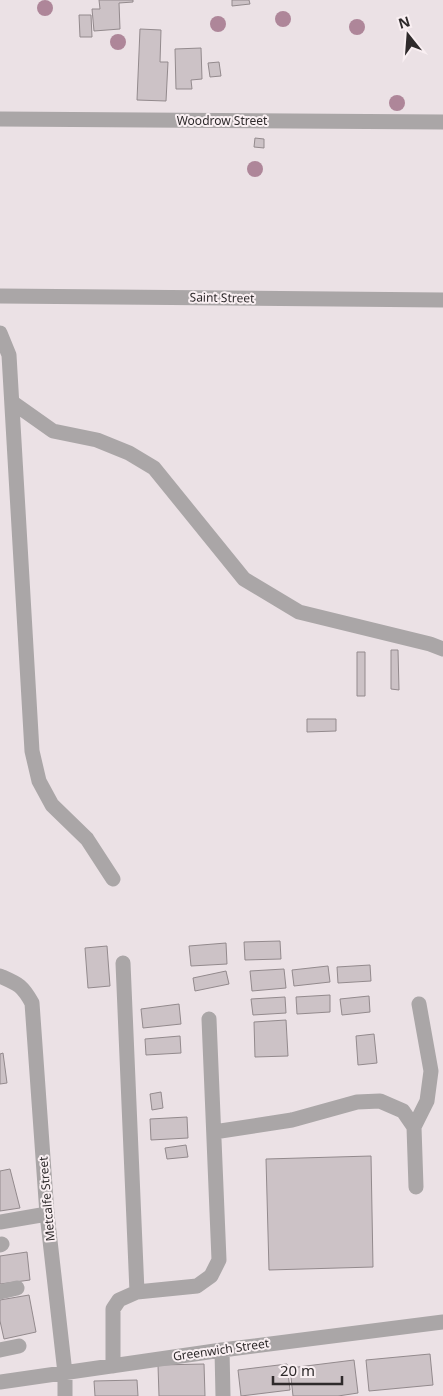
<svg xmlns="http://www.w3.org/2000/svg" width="443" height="1396" viewBox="0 0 443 1396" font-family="'Noto Sans',sans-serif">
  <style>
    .building { fill: #ccc2c6; stroke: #938a8d }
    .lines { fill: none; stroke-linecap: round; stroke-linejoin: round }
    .minor { stroke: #aaa6a7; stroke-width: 15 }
    .tree { fill: #ae8699 }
    .labels { text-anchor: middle; stroke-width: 4; stroke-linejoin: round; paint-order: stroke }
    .street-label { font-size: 12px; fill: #2e2a2b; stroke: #f9eff2 }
  </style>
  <rect width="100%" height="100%" fill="#ebe1e5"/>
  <path class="building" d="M99,0H133V2L119,3L120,29L94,31L92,9H100Z
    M232,0H249L250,4L232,6Z
    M79,15H91L92,37H80Z
    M140,29L161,30L160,62H168L166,101L137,100Z
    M201,48L202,79L191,80L192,89H176L175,49Z
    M219,62L221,76L210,77L208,63Z
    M255,138L264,139V148L254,147Z
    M391,650H398L399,690L391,689Z
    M357,652H365V696H357Z
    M307,719H336V731L307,732Z
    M280,941L281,959L245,960L244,942Z
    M226,943L227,964L191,966L189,946Z
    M107,946L110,986L88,988L85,948Z
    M370,965L371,981L338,983L337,967Z
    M328,966L330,982L294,986L292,970Z
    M284,969L286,988L252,991L250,971Z
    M226,971L229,984L195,991L193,978Z
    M330,995V1012L297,1014L296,997Z
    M369,996L370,1012L342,1015L340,999Z
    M285,997L286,1013L253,1015L251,999Z
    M179,1004L181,1024L143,1028L141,1009Z
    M286,1020L288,1056L255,1057L254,1022Z
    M374,1034L377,1063L358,1065L356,1036Z
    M180,1036L181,1053L146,1055L145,1039Z
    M3,1053L7,1083L0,1084V1054Z
    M161,1092L163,1108L152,1110L150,1094Z
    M187,1117L188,1138L151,1140L150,1119Z
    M186,1145L188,1157L167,1159L165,1148Z
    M371,1156L373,1267L269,1270L266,1159Z
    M10,1169L20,1208L0,1211V1171Z
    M27,1252L30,1280L0,1284V1256Z
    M29,1295L36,1332L4,1339L0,1321V1300Z
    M430,1354L433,1385L369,1391L366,1360Z
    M354,1360L358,1393L338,1396H293L290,1368Z
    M204,1364L205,1396H159L158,1365Z
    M287,1364L290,1390L241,1396L238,1370Z
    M137,1380L138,1396H95L94,1381Z"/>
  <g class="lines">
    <path class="minor" d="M0,119L443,122
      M0,296L443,300
      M0,333L9,355L32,751L39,781L52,805L87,839L113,879
      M12,402L53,431L97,440L129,453L154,468L244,579L299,612L430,644L443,649
      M123,963L137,1292
      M0,976C18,984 22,985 32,1003L47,1214L65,1373V1396
      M414,1127L427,1101L431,1071L419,1004
      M214,1132L292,1120L357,1102L380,1101L403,1111L414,1127L416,1187
      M0,1222L47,1214
      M0,1245L2,1244
      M0,1292L17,1288
      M0,1350L19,1346
      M222,1350L223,1396
      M113,1366V1309L119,1300L137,1292L197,1286L211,1276L219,1260L209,1019
      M0,1382L222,1350L443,1322"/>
  </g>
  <g class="tree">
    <circle cx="45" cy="8" r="8"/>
    <circle cx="283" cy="19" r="8"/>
    <circle cx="218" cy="24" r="8"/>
    <circle cx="357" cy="27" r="8"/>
    <circle cx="118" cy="42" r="8"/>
    <circle cx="397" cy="103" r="8"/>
    <circle cx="255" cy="169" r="8"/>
  </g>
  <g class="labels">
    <g class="street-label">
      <text x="222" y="125">Woodrow Street</text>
      <text transform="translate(222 298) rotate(1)" y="4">Saint Street</text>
      <text transform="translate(47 1199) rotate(-95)" y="4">Metcalfe Street</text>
      <text transform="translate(221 1350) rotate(-8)" y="4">Greenwich Street</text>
    </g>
  </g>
  <g transform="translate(408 35) rotate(343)" stroke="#f9eff2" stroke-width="4" paint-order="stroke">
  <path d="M0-4L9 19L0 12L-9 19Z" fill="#2e2a2b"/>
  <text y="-8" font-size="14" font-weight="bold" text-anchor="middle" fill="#2e2a2b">N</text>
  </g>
  <path d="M273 1376v8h69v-8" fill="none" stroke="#2e2a2b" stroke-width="2.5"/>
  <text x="280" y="1376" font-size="15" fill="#2e2a2b" stroke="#f9eff2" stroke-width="4" paint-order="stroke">20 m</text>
</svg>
